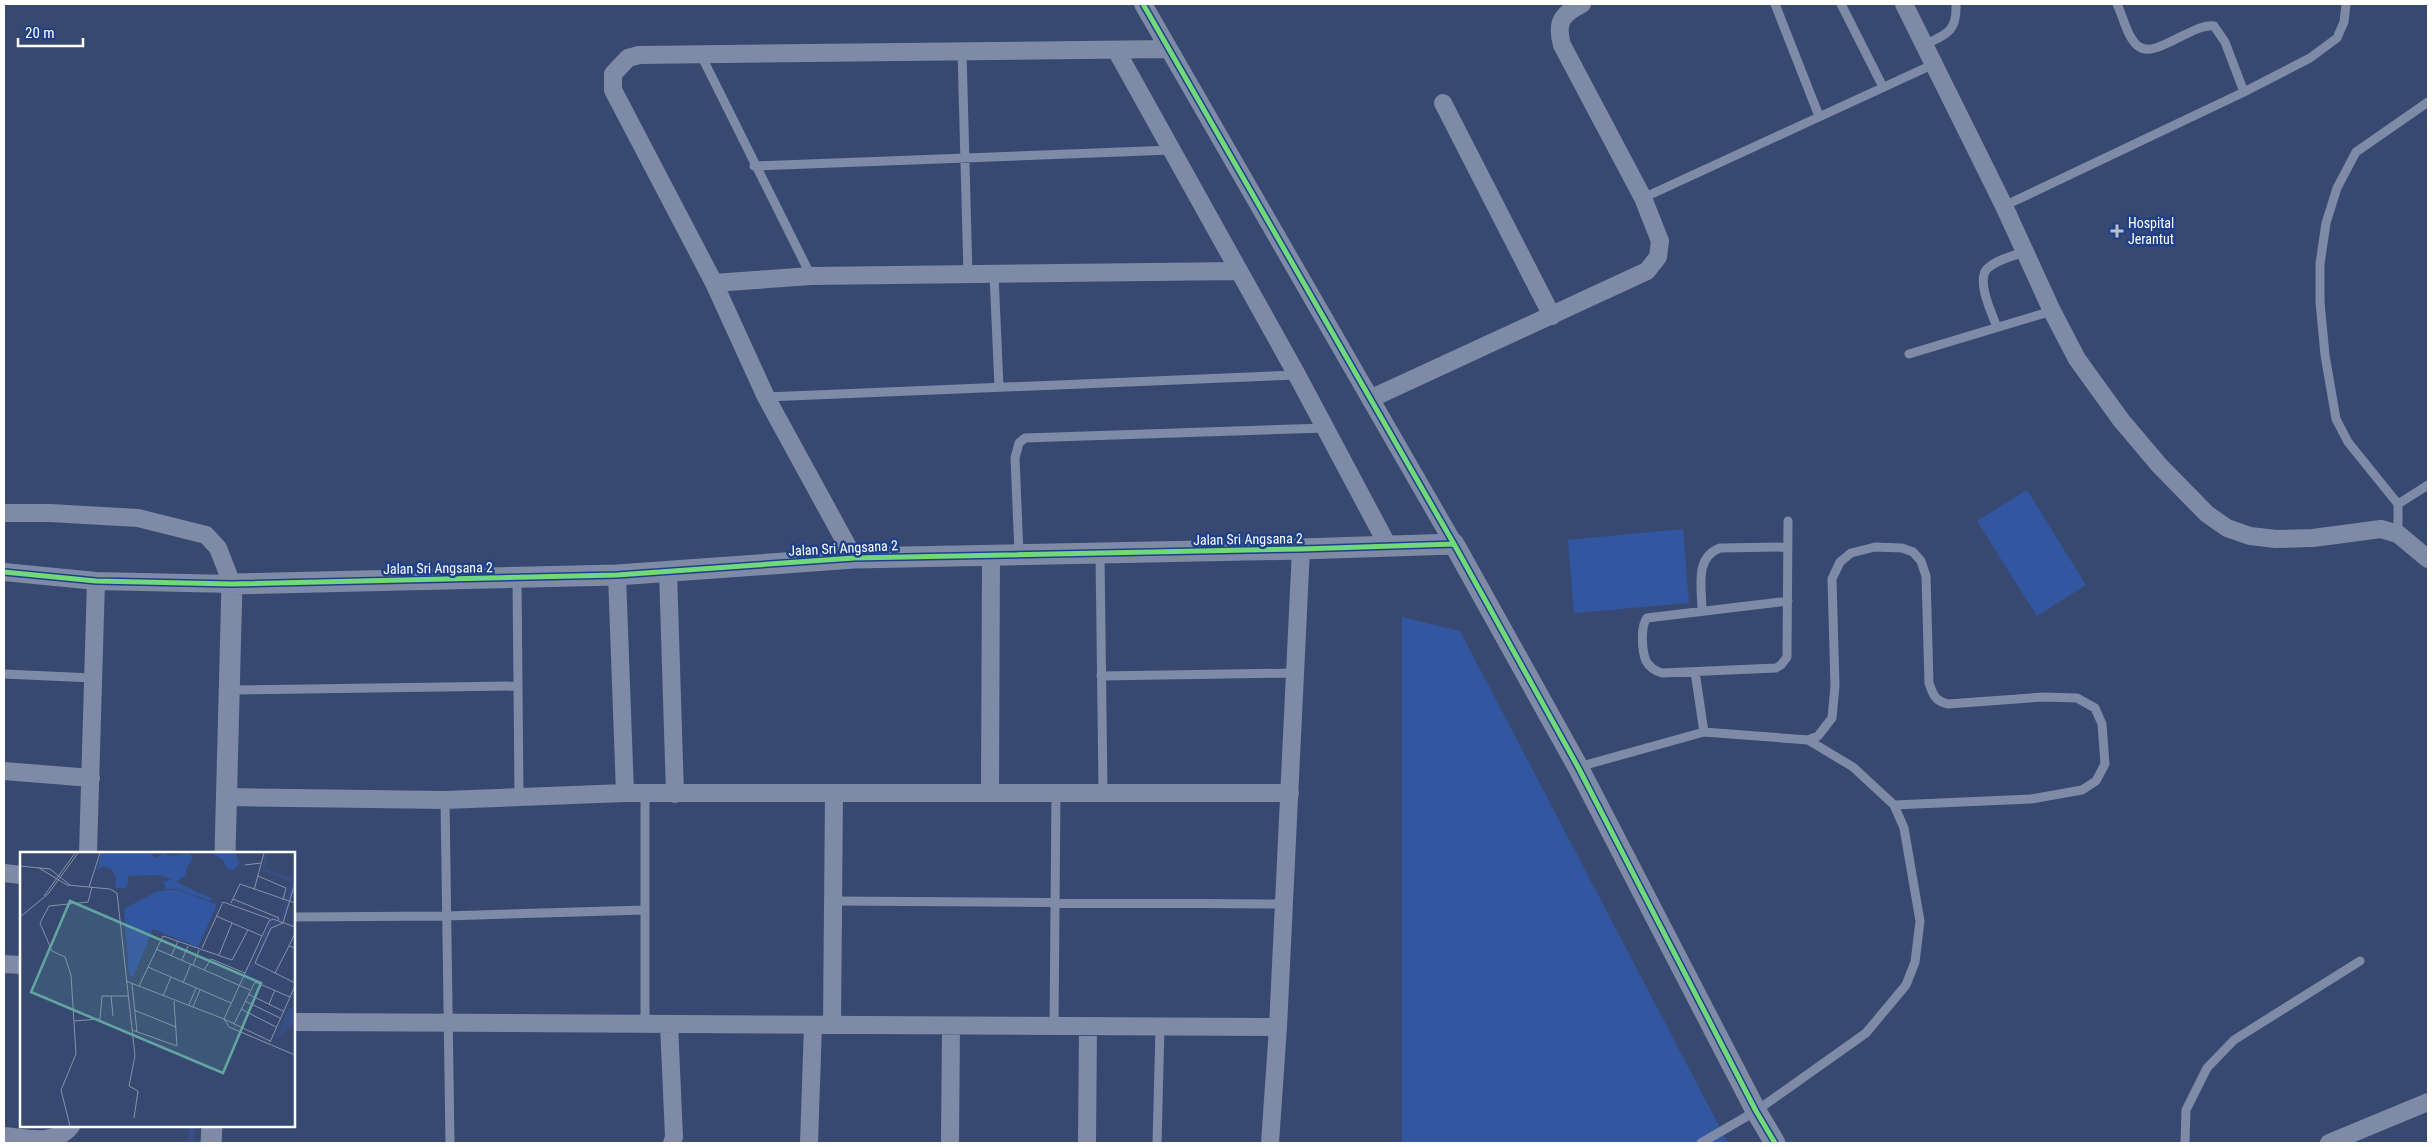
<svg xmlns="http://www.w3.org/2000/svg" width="2432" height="1147" viewBox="0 0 2432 1147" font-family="'Roboto Condensed',sans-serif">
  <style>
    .green { fill: #3356a0 }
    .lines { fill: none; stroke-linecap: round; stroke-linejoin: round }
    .stream { stroke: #384f85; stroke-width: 6 }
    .service { stroke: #7e8aa6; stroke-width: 9 }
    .minor { stroke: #7e8aa6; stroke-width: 18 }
    .tertiary { stroke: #7e8aa6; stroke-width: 21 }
    .cycleway-casing { stroke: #1f4089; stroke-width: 8 }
    .cycleway { stroke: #71d979; stroke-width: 5 }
    .poi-dot { fill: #b9bfcd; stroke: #1f4089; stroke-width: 2 }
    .labels { text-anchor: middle; stroke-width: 5; stroke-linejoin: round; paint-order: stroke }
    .poi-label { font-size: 14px; fill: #fff; stroke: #1f4089; text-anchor: start }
    .street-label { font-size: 14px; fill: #fff; stroke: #1f4089 }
    .inset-river { fill: none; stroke: #384f85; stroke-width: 2.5 }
    .inset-road { fill: none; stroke: #8792aa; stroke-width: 1 }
    .view { fill: #63a6a1; fill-opacity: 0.15; stroke: #63a6a1; stroke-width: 2.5 }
    .inset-edge { fill: none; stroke: #fff; stroke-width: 2.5 }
  </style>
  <rect width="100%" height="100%" fill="#374971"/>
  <path class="green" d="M2027,490L2086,585L2037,616L1977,521Z
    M1683,529L1689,603L1574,613L1568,540Z
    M1402,617L1460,631L1728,1143H1402Z"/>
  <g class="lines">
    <path class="stream" d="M191,1143L192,1126"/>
    <path class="service" d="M1775,4L1819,116
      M1841,4L1883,87
      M2117,4C2123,16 2127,37 2138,46C2155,60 2192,23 2214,26L2225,42L2244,92
      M1924,45C1947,34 1957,32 1956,4
      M962,51L968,275
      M700,53L811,276
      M754,166L1172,150
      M1643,198L1934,64
      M2004,206L2244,92L2310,58L2337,38L2344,22L2346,4
      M994,275L999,387
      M1997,327C1992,314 1975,279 1988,268C1998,259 2013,256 2025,252
      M1909,354L2052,311
      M766,397L1297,375
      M2398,504L2428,485
      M2398,534V504L2348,442L2336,419L2325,355L2320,302V264L2326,223L2337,188L2356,152L2428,102
      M1100,553L1103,792
      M1019,554L1015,458L1019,443L1025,438L1326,428
      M517,577L519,797
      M1788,601L1647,618C1640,627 1642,651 1646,661C1650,668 1655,671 1662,673L1776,668L1781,665L1787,657L1788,521
      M1702,611C1702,587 1694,558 1720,548L1788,547
      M1695,672L1704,732
      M4,674L93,678
      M1101,676L1296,673
      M229,690L518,686
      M1578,767L1704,732L1808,740L1818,736L1832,718L1835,686L1832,579L1840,562L1851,553L1875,547L1902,548L1913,552L1921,561L1926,576L1929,683C1933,695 1935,701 1948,704L2043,697L2077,698L2095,708L2102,724L2105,764L2096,781L2082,790L2031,799L1894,805
      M445,800L450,1143
      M834,901L1284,904
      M294,917L446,916L644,910
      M645,1024V793
      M1054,1026L1056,792
      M1157,1143L1160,1027
      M1701,1143L1756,1111L1866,1033L1906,985L1915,962L1920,921L1904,828L1894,805L1853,767L1808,740
      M2185,1143L2186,1110L2207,1068L2234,1040L2360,961"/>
    <path class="minor" d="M1143,4L1454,544
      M1904,4L2004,206L2052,311L2077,359L2121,420L2159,465L2207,514L2227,528L2250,536L2276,539L2313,538L2381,529L2398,534L2428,559
      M1116,50L1297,375L1388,546
      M1443,103L1552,316
      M714,283L811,276L1239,271
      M1372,398L1647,271L1658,257L1660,241L1643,198L1562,45C1556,23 1561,14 1582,4
      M4,513H50L138,518L206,535L218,548L232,584L96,581L4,572
      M854,558L766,397L714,283L613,90V74L628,58L639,55L1168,49
      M668,571L675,794
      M617,575L625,793
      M4,771L91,778
      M990,792L991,555
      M225,797L445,800L625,793H1290
      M88,853L96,581
      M4,873L21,875
      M4,964L21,965
      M294,1022L1278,1027
      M669,1024L674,1137L672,1143
      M832,1025L834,793
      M4,1136C25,1138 56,1146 71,1126
      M809,1143L813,1025
      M950,1143L951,1026
      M1087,1143L1088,1026
      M1270,1143L1278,1027L1301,549
      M2329,1143L2428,1102"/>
    <path class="tertiary" d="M225,853L232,584L617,575L854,558L1301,549L1454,544L1578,767L1756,1111L1775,1143
      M211,1143L212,1126"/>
    <defs>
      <path id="cycleway" d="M1143,4L1454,544L1578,767L1756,1111L1775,1143
        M4,572L96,581L232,584L617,575L854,558L1301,549L1454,544"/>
    </defs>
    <use href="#cycleway" class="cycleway-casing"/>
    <use href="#cycleway" class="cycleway"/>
  </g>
  <path class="poi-dot" d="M2114.5 223.5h5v5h5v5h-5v5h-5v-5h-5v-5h5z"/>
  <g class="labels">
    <g class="poi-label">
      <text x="2128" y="228">Hospital<tspan x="2128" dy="16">Jerantut</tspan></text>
    </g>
    <g class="street-label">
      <text transform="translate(1248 539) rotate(-1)" y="5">Jalan Sri Angsana 2</text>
      <text transform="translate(843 548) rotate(-3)" y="5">Jalan Sri Angsana 2</text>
      <text transform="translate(438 568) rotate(-1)" y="5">Jalan Sri Angsana 2</text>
    </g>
  </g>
  <g transform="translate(20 852)">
    <rect width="275" height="275" fill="#374971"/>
    <path d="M81,1H131L136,6L143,1L151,4L169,1L173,6L166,17V23L156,30L193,47L190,49L158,37H146L143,30L152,28L140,23L107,24L109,30L105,36H95L96,25L92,18L84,14L77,18ZM193,1H216L219,12L213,19L206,15L204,9ZM147,38H158L197,53L178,95L133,77L113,125L109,122L104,57L137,39Z" fill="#3356a0"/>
    <path d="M269,156L275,157V170L255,188Z" fill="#384f85"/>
    <path class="inset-river" d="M247,1L243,17L273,29L268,47M262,68L267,51M240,96L251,71L257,70M222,132L234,112"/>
    <path class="inset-road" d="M225,13L241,11M0,14L30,17L50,33M19,16L47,33L90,37L97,41L115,204L109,234L118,239L114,266M238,24L266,36L263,48M275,31L263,71L251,76L235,111L275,131M69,35L80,1M234,38L244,1M24,44L55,1M213,47L259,66L258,68M211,51L220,32L275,51M196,64L242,84M0,65L28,42L58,1M275,81L269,94L275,96M182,96L203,50L250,67M136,97L230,138M199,103L212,71M151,104L158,89M162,108L168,94M173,113L179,98M128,115L211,151M184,118L191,107L225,121M255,121L269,94M106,129L204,167L250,189M163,131L171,112M112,132L117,180M119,134L143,84L212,108L228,78M228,142L263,159M91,144L93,164M143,144L151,125M225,149L260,166M249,152L255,138M169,153L176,136M173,155L180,138M221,157L256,175M114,158L156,175M204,167L249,69L253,67L275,75M204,167L209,175L275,203M54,169L80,167L82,144H108M214,172L235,130L270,145M112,178L157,194L154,149M250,190L275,134M50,274L41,238L56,202L51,123L45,105L32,99L20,71L29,54L68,50L72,35"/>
    <path class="view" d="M50,49L241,131L203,221L11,140Z"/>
    <rect width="275" height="275" class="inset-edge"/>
  </g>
  <rect width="2432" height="1147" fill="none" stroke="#ffffff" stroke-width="10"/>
  <path d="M18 38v8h65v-8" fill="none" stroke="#ffffff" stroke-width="2.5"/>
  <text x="25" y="38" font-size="15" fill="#ffffff" stroke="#1f4089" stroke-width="4" paint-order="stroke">20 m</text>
</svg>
